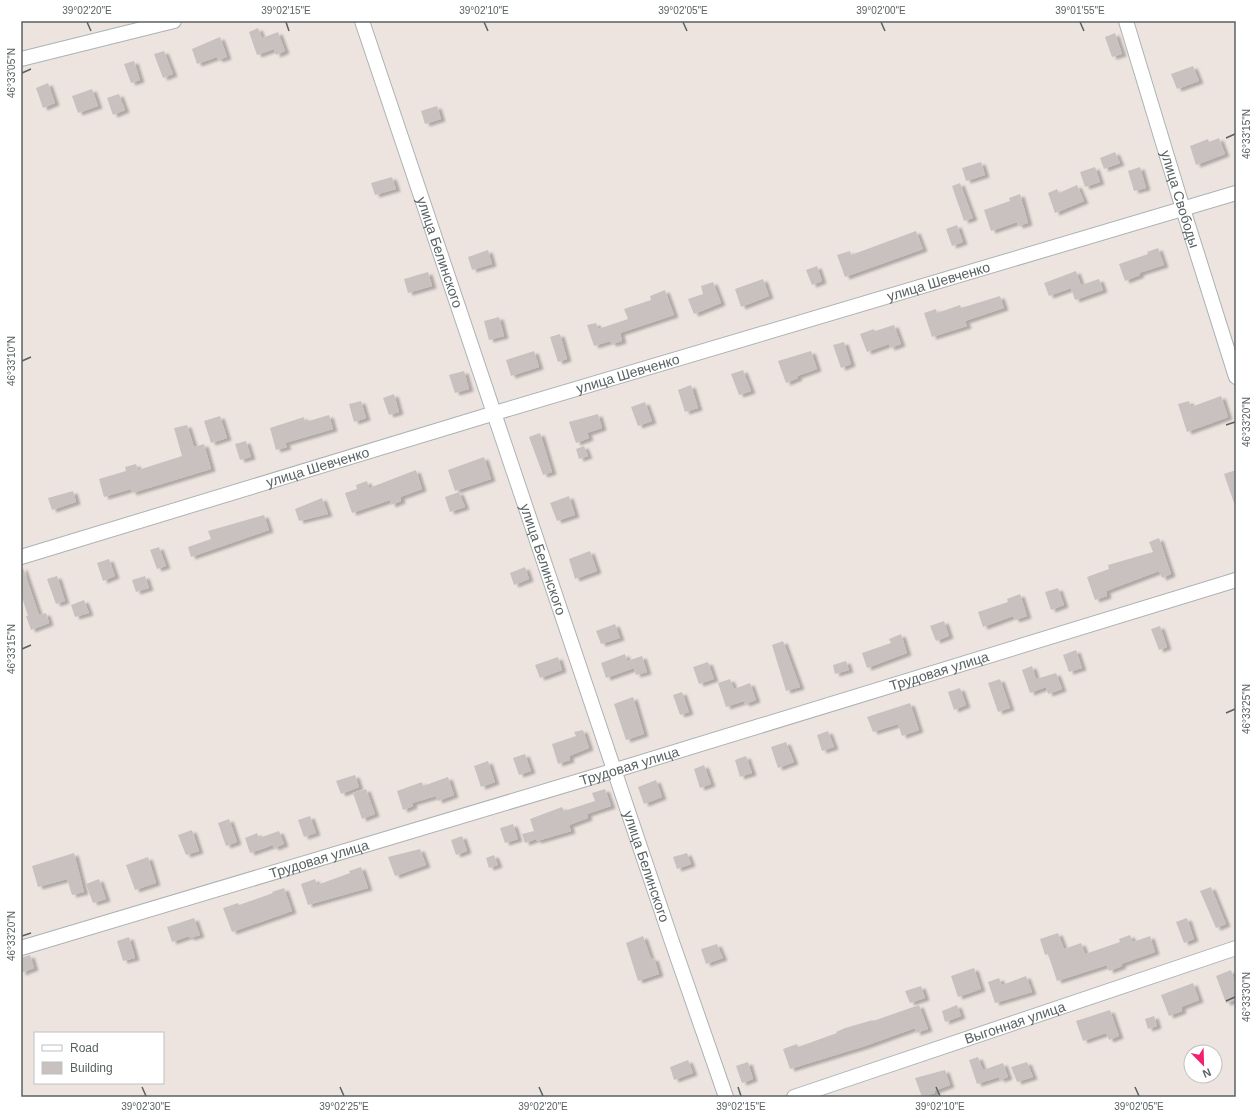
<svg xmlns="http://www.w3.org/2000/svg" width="1257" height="1118" viewBox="0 0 1257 1118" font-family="Arial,sans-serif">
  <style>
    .building { fill: #c9c1bf; filter: url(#shadow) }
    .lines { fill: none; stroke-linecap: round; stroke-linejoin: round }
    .street-casing { stroke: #acb3b4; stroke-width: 16 }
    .street { stroke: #fff; stroke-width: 14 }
    .ticks { fill: none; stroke: #596162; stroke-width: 1.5 }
    .labels { text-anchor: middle; stroke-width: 3.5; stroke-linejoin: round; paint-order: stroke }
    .street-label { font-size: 14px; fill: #596162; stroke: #fff }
    .neatline { fill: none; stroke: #596162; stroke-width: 1.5 }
    .ticks-label { font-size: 10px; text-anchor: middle; fill: #596162 }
  </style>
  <defs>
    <filter id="shadow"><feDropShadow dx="4.5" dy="2.5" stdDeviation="1" flood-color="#0004"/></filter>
  </defs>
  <rect width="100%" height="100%" fill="#ede4e0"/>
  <path class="building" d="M258,28L262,38L278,32L285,51L276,55L274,49L257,55L249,32Z
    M1115,33L1122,54L1112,57L1105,37Z
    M220,37L227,57L218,60L217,57L197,64L192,49Z
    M164,51L173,74L163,78L154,54Z
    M134,61L140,80L131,83L124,64Z
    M1193,66L1199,81L1177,89L1171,74Z
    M48,83L55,103L43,108L36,88Z
    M92,89L98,106L78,113L72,96Z
    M119,94L125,110L113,115L107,98Z
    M437,106L441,119L425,124L421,111Z
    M1219,138L1225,154L1196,165L1190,146L1208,139L1209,142Z
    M1115,152L1120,163L1104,169L1100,158Z
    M981,162L985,175L966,181L962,168Z
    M1095,167L1100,182L1085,187L1080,172Z
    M1140,167L1146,188L1134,191L1128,171Z
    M392,177L396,189L375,195L371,183Z
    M960,183L973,218L964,221L952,186Z
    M1077,185L1084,201L1055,213L1048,193L1057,189L1059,193Z
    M1020,194L1028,223L1018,226L1017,222L991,231L984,210L1010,201L1009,198Z
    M957,225L963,242L952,246L946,229Z
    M916,231L923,249L845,277L837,255L850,251L851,255Z
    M1158,248L1164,265L1139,273L1140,275L1125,281L1119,264L1148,254L1147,252Z
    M488,250L492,264L472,270L468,257Z
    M817,266L822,281L812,285L806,270Z
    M1076,271L1081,285L1099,279L1103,290L1075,300L1071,288L1049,296L1044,283Z
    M428,272L432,286L408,293L404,279Z
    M763,279L769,296L741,307L735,289Z
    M713,282L721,303L694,314L688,299L703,294L701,286Z
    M665,290L674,315L620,333L622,341L612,344L610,341L594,346L587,325L596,323L598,329L628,319L624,309L651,300L650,296Z
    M1000,296L1004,308L965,321L967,326L932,337L924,313L936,309L937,313L960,305L961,308Z
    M499,317L504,336L489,340L484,321Z
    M894,325L901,344L890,348L889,344L867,352L860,334L874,329L875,331Z
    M560,334L567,359L558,362L550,337Z
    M844,342L851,364L841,368L833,345Z
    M534,351L539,367L511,376L506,360Z
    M811,351L817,369L797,376L798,378L786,383L778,361Z
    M743,370L751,391L739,395L731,374Z
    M464,371L469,389L455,393L449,375Z
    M691,385L698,408L685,412L678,390Z
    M394,394L399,412L389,415L383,398Z
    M1221,396L1228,417L1187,432L1178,404L1189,401L1191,407Z
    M361,401L366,418L354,422L349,404Z
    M645,402L652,421L638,426L631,407Z
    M598,414L602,428L587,433L589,438L576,443L569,422Z
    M329,415L333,429L285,443L287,447L276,450L270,428L304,417L305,422Z
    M220,416L227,438L211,443L204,421Z
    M187,425L194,447L204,444L211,469L132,493L131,489L104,497L99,479L126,471L125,467L136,464L138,470L182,456L174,428Z
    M540,433L552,472L543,475L529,437Z
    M246,441L251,457L240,460L235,444Z
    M584,446L588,456L579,459L576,449Z
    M484,457L491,479L455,491L448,470Z
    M416,470L422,489L400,497L401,501L391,505L390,500L352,513L345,493L357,489L356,485L367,481L369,488Z
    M1236,470V503H1234L1224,474Z
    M73,491L76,502L52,510L48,498Z
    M459,492L465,507L450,512L445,497Z
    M569,496L575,515L557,521L550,503Z
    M322,498L328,514L299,521L295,509Z
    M264,515L269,530L191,557L188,547L211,539L208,531Z
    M1159,538L1171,574L1162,578L1159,571L1106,591L1107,596L1095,600L1087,577L1109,569L1108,565L1153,552L1149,542Z
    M159,547L166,566L157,569L150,550Z
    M590,551L597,571L575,579L569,559Z
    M109,559L115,576L103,581L97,563Z
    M525,567L529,579L514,585L510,573Z
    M21,568H23L39,615L46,613L49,623L31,630L26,616H28L21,594Z
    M57,576L65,601L56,604L47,579Z
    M145,576L149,588L136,592L132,580Z
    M1058,588L1064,605L1051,610L1045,592Z
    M1020,594L1027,616L1015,620L1013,616L983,627L978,612L1008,602L1007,599Z
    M84,600L89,613L75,617L71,605Z
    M944,621L949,636L936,641L930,626Z
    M615,624L620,638L601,644L596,631Z
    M1160,626L1167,647L1159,650L1151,629Z
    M901,634L907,653L867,668L862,653L891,643L889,639Z
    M783,641L800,687L786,691L772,645Z
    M1076,650L1082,668L1069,672L1063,655Z
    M625,654L627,661L642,656L647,672L636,675L634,668L606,678L601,663Z
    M558,657L562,670L540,678L535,665Z
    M846,661L849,670L835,674L833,665Z
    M708,662L714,679L699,684L693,667Z
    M1032,666L1036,679L1056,673L1062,689L1048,694L1046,687L1030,693L1022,670Z
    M730,679L734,689L750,683L756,700L745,704L744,701L726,707L718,683Z
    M1000,679L1010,708L998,712L988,683Z
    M960,688L966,705L954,710L948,692Z
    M682,692L689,712L680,715L673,695Z
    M633,697L644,734L626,740L614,704Z
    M910,703L919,730L902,736L898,724L873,732L867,717Z
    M583,730L589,748L569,756L570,760L558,764L552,744L576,736L574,732Z
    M828,731L834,747L822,751L817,735Z
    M786,742L794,762L778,768L771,747Z
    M525,754L531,771L519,775L513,758Z
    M746,756L752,773L740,777L735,760Z
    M488,761L495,782L481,787L474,766Z
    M704,765L711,784L700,788L694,769Z
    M355,775L359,787L341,794L336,781Z
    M448,777L454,795L438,801L436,796L412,803L413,806L403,810L397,791L422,782L423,786Z
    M656,780L662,797L644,804L638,787Z
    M366,789L375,814L362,819L353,793Z
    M605,789L611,806L587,814L588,818L569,825L571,831L537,841L536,839L525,843L522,834L534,831L530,819L562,807L564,811L595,801L592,793Z
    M310,816L316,833L304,837L298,820Z
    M229,819L237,842L226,846L218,823Z
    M513,824L518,839L505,843L500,828Z
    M192,830L199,851L186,855L178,835Z
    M279,831L284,844L274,848L273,845L250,853L245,838L257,833L259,838Z
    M462,836L467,851L456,855L451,840Z
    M420,849L426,865L395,876L388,857Z
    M74,853L84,892L72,895L67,879L38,887L32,866Z
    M687,853L691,864L677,869L673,857Z
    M494,855L498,865L489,868L486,858Z
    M148,857L156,883L135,890L126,865Z
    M361,867L368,888L308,905L301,884L315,879L317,885L350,873L349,871Z
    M99,879L106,899L93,903L86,884Z
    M1211,887L1226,924L1216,928L1200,891Z
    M284,888L292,911L232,932L223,908L238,903L239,905L273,893L272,892Z
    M194,918L200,935L190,938L189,936L172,942L167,927Z
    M1187,918L1194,939L1184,943L1176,922Z
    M1058,933L1064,949L1081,943L1085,954L1120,942L1119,939L1130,935L1133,942L1150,936L1155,952L1121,964L1122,966L1109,971L1107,965L1057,981L1048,954L1045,955L1040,939Z
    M643,936L651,959L654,958L659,974L638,981L626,943Z
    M129,937L135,958L123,961L117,941Z
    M717,944L723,958L706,964L701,949Z
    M30,955L34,968L21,973V958Z
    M974,968L981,989L958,997L951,976Z
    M1231,970L1236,985V1000L1226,1003L1216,976Z
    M1026,976L1032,992L995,1003L988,982L999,978L1002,985Z
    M1193,983L1199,1000L1181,1007L1182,1011L1169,1016L1161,995Z
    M921,986L925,998L910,1003L905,991Z
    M919,1005L928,1029L916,1033L915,1028L865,1046L790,1069L783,1049L797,1044L798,1047L837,1033L836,1032L845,1028L873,1020V1021Z
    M957,1005L961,1016L945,1022L942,1011Z
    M1110,1010L1119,1036L1109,1040L1106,1033L1083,1041L1076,1021Z
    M1154,1016L1157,1026L1148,1029L1145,1019Z
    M978,1057L983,1070L1003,1063L1008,1077L1000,1080L999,1077L977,1084L969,1060Z
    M688,1060L693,1073L674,1080L670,1067Z
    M748,1062L753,1079L742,1083L736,1066Z
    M1027,1062L1033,1077L1017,1082L1011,1067Z
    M945,1070L950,1085L934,1091L935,1093L922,1097L915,1078Z"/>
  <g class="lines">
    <defs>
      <g id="street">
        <path id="s1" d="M362,21L671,939L726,1097"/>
        <path id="s2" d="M1126,21L1183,209L1236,377"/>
        <path d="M21,59L174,21"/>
        <path id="s3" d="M21,557L495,413L1236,193"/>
        <path id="s4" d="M21,948L616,770L1236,580"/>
        <path id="s5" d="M794,1097L1236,948"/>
      </g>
    </defs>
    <use href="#street" class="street-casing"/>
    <use href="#street" class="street"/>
  </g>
  <path class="ticks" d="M87,22L91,31M286,22L289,31M484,22L488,31M683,22L687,31M881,22L885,31M1080,22L1084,31M22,73L31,69M1226,138L1235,134M22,361L31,357M1226,425L1235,422M22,649L31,645M1226,713L1235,709M22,936L31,933M1226,1001L1235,997M142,1087L146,1096M340,1087L344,1096M539,1087L543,1096M738,1087L741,1096M936,1087L940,1096M1135,1087L1139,1096"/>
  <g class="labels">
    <g class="street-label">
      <text dy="5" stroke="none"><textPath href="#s2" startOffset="186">улица Свободы</textPath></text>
      <text dy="5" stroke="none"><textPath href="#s1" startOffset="244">улица Белинского</textPath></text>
      <text dy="5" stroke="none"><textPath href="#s3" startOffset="958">улица Шевченко</textPath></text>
      <text dy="5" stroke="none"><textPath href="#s3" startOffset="634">улица Шевченко</textPath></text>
      <text dy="5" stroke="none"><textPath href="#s3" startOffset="310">улица Шевченко</textPath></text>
      <text dy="5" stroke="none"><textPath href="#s1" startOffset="568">улица Белинского</textPath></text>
      <text dy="5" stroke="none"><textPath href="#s4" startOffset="959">Трудовая улица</textPath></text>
      <text dy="5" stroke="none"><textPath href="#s4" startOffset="635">Трудовая улица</textPath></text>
      <text dy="5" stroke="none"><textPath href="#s4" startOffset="311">Трудовая улица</textPath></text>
      <text dy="5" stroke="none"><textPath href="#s1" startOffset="892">улица Белинского</textPath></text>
      <text dy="5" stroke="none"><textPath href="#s5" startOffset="233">Выгонная улица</textPath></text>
    </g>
  </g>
  <rect width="1257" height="1118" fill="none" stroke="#ffffff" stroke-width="44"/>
  <rect x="34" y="1032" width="130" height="52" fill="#ffffff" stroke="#bdc0c0"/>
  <rect x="42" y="1045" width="20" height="6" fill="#ffffff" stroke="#bdc0c0"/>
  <text x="70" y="1052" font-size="12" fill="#596162">Road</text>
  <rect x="42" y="1062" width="20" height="12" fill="#c9c1bf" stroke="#bdc0c0"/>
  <text x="70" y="1072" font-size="12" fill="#596162">Building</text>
  <g transform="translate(1203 1064) rotate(157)"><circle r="19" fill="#ffffff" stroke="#bdc0c0"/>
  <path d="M0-3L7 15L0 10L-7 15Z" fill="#f12170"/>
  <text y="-6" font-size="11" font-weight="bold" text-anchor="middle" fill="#596162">N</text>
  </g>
  <rect x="22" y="22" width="1213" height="1074" class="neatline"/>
  <g class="ticks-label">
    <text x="87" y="14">39°02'20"E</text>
    <text x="286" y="14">39°02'15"E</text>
    <text x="484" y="14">39°02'10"E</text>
    <text x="683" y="14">39°02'05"E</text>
    <text x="881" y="14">39°02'00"E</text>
    <text x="1080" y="14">39°01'55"E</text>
    <text transform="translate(11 73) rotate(-90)" y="4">46°33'05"N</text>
    <text transform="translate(1246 134) rotate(-90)" y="4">46°33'15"N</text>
    <text transform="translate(11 361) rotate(-90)" y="4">46°33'10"N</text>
    <text transform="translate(1246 422) rotate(-90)" y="4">46°33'20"N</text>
    <text transform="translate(11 649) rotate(-90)" y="4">46°33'15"N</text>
    <text transform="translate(1246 709) rotate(-90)" y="4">46°33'25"N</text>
    <text transform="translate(11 936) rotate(-90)" y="4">46°33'20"N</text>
    <text transform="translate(1246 997) rotate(-90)" y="4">46°33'30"N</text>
    <text x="146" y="1110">39°02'30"E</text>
    <text x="344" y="1110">39°02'25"E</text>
    <text x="543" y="1110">39°02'20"E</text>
    <text x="741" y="1110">39°02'15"E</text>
    <text x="940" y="1110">39°02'10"E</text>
    <text x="1139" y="1110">39°02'05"E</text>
  </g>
</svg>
